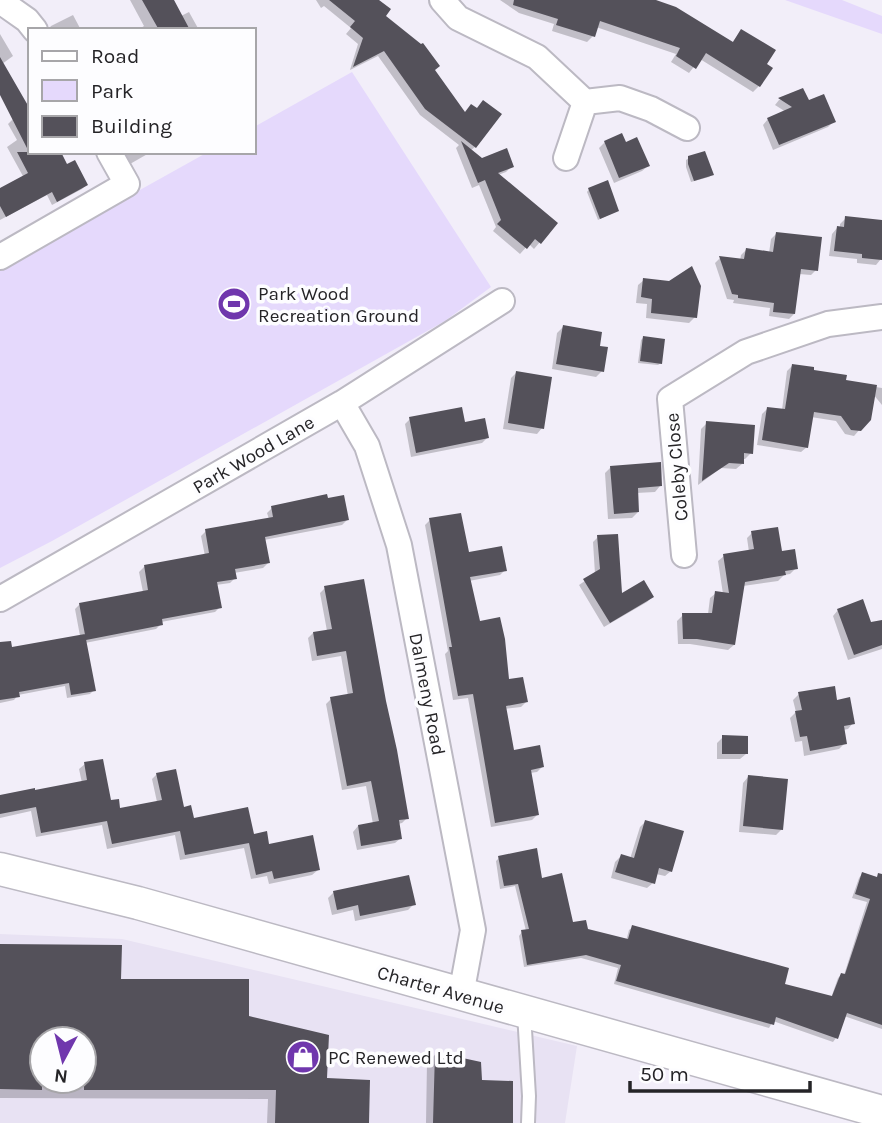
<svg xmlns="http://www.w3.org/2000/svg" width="882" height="1123" viewBox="0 0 882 1123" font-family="Karla,sans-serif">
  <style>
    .built { fill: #e8e2f3; fill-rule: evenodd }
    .green { fill: #e5d9fc }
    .shadow { fill: #0003; fill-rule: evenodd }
    .building { fill: #54515a }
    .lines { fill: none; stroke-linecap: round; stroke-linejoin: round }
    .service-casing { stroke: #bcb9c3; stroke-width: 16 }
    .minor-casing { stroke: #bcb9c3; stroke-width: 28 }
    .tertiary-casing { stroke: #bcb9c3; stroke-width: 35 }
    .service { stroke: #fff; stroke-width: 12 }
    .minor { stroke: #fff; stroke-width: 24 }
    .tertiary { stroke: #fff; stroke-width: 32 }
    .labels { text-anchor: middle; stroke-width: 7; stroke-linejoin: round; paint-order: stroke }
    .poi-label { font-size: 19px; fill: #252427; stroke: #fdfdff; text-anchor: start }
    .street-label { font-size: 19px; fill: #252427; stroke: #fdfdff }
  </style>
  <rect width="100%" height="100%" fill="#f2eef9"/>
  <path class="built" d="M0,934L122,939L577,1046L565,1123H0ZM42,1039H84V1081H42Z"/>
  <path class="green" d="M785,0H842L882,16V34Z
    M352,72L491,287L445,321L52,541L0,568V268L208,152H254V127Z"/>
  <path class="shadow" d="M130,0H172L181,16L189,12L199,30H138L144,26Z
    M316,0H376L384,16L433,71L475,147L470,151L481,160L512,166L506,172L498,175L556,223L534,249L529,244L520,254L493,231L496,227L479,185L472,188L456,148L459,145L420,115L378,56L350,70L358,44L346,34L351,28L324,6L321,8Z
    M500,0H650L731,44L741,31L764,65L759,86L753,92L700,59L689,73L671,62L676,54L596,27L593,36L587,42L552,31L554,24L519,13Z
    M73,15L81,30H48L51,26Z
    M0,34L13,56L2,64L0,88Z
    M802,90L808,103L834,121L828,127L773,150L763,125L768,119L786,112L775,105L779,100Z
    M13,119L30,152L67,166L86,185L82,189L52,205L47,195L0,220V190L24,178L7,147L17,140L8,124Z
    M621,135L625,144L648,166L642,171L614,183L599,148L605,142Z
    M123,152H151L130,164Z
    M689,158L712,174L709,177L691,182L686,167V160Z
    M589,189L617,211L598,220L587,192Z
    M846,218L882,222L881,259L876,265L857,263V259L829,256L832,234L837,228H840V224Z
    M776,234L816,270L811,275L799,274L794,314L789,319L769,316L770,308L733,303L734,300L727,299L715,263L720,258L740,261L741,255L746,250L769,253L771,239Z
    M644,280L695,317L689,323L646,318L647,304L636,303L638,285Z
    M563,327L598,347L602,371L596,377L552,369L557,333Z
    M643,338L661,363L658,365L638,363L641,340Z
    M792,366L844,382L882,388V405L873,394L869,419L854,436L845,434L836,421L811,417L807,447L801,452L757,445L762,414L768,408L782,410L787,371Z
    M516,373L542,428L537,434L503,429L511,378Z
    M410,419L463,424L487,438L482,443L411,457L405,424Z
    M707,423L751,453L745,459H742V464L736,469L721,468L698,485L701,429Z
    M611,467L660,486L655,492L636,493L638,512L632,518L608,519L605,473Z
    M272,508L347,520L342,525L264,540L268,563L263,568L234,573L235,578L230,583L216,585L220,607L215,612L161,622V624L156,629L85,643L94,690L90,694L67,698L65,686L18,695L14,700L0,703V654L80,636L75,609L80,604L143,592L139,572L144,567L205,556L201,536L206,531L269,519L267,513Z
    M430,520L467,554L505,570L500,575L469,581L478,623L507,681L526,702L521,707L504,709L512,752L542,767L537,772L530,773L537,815L532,820L491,827L468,698L453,700L445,654L448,651L425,525Z
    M752,533L780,553L796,568L790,574L784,575L778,581L743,586L734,645L728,650L690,644H678L677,621L683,615L708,614L710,598L716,593L723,594L718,561L724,556L749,552L747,538Z
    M598,537L620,596L652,597L647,602L604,627L579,585L595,574L593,542Z
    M325,588L407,818L402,823L398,824L401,838L395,843L357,850L353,832L358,826L373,824L366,786L342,790L326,704L331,699L348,696L341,656L312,661L308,638L313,633L327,631L320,593Z
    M838,610L870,624L882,622V649L848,660L833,616Z
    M799,694L836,702L853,723L848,729L843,730L845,743L839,749L804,756L802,741L795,742L790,718L796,712L793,700Z
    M723,737L746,754L740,759H717V743Z
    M85,764L110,802L119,810L157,802L152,779L157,774L182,809L192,820L253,836L268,846L318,870L312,875L269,884L267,876L251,879L244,848L180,860L175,835L107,849L102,825L36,837L31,811L0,818V796L34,792L82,783L79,769Z
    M748,777L782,829L776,835L739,832L743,783Z
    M645,822L671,871L665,876L656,874L653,883L647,888L611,878L615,862L621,856L630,859L640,827Z
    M499,858L541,880L572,924L586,930L626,941L629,930L633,927L783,985L831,998L838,978L841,975H844L867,902L852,898L859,878L862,874L882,881V1029L844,1016L836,1038L833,1042L773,1021L769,1028L614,984L618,968L581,958L524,967L519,936L522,932L526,931L515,886L500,889L496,861Z
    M334,892L414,904L408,910L355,921L353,910L332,915L328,898Z
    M0,946L248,1017L325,1080L367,1123H267L268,1099L0,1098ZM42,1039H84V1081H42Z
    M436,1054L481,1082L511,1123H426L427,1062Z"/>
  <path class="building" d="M142,0H174L190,30H159Z
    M329,0H379L391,9L386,16L421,44L423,43L440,66L435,70L465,112L471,104L477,108L483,100L502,114L476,148L425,109L384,51L353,67L363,38L350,27L355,21Z
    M514,0H656L676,7L733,42L741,29L776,50L767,64L773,68L760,87L706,53L696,69L676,56L680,48L600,21L595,37L556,25L558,19L513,5Z
    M0,57L30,109V152H61L67,164L75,160L88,185L57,202L52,192L6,217L0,206V188L28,173L17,152H29L0,95Z
    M803,88L809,100L824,94L836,122L779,145L767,118L792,107L778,98Z
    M622,133L626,142L637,137L650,166L619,178L604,141Z
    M461,141L482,158L507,148L514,167L498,173L558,223L541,244L535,239L527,249L497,224L501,220L485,180L478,183Z
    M705,151L714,175L694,181L688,164V156Z
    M608,180L619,211L600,219L588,188Z
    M845,216L882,220V260L862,258V254L834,251L837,226L844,227Z
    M776,232L822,237L818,271L801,269L795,314L773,312L774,303L738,298V295L732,294L719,256L744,259L746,248L773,252Z
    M692,266L701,286L697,318L651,313L652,299L641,297L643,278L669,281Z
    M563,325L602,332L600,346L608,347L604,372L556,364Z
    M643,336L665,339L662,364L640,361Z
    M792,364L814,367V370L847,375L846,380L877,385L871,420L861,431L851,430L841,416L814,412L808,448L762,440L767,407L785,409Z
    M516,371L552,377L544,429L508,423Z
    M462,407L465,422L485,418L489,438L416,453L409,417Z
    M706,421L755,425L753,454L744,453V464L729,463L702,481Z
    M661,462L662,486L638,488L639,512L614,514L610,466Z
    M327,494L328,498L344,495L349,520L265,537L270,563L235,569L237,579L217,582L222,608L162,619L163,625L86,640L79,603L148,590L144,565L209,553L205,529L273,517L271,506Z
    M461,513L469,552L502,546L507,571L470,577L480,621L500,617L505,639L509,679L523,677L528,702L506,706L514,750L540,745L544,767L531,770L539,815L495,823L473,694L458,696L449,647H452L429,518Z
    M778,527L782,551L795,549L798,569L785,571L786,575L745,582L735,645L697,639H683L682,613H712L715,591L729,593L723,554L754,549L751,531Z
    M618,534L622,593L644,580L654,597L610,623L583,579L600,569L597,535Z
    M364,579L386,701L397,750L409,819L399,820L402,839L361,846L358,825L379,821L371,781L347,786L330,697L353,693L346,651L317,656L313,632L332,629L324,586Z
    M863,599L871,622L882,620V645L854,655L837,609Z
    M85,634L96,691L71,695L69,683L19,692L20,697L0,700V642L11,641L12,647Z
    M835,686L837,700L850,697L855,724L844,726L847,744L810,751L807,736L800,737L795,711L802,710L798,692Z
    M722,735L748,736V754H722Z
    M103,759L111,800L119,799L120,808L162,800L156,773L176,769L184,807L191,805L194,818L248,807L254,834L267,831L269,844L313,835L320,870L274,879L272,871L256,875L249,843L185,855L180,831L112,844L107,821L41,833L36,807L0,814V795L35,788V790L87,780L84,762Z
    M748,775L788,779L783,830L743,826Z
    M645,820L684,831L672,872L659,868L655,884L615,872L621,854L634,858Z
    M537,848L542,878L562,873L573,922L586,920L588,929L628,939L632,925L789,968L785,984L832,996L841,973L845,974L870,899L855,894L862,872L877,877L878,873L882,874V1025L847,1013L838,1039L776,1017L774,1025L616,981L621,965L586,955L527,965L521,930L529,929L518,884L504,886L498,856Z
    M409,875L416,905L360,916L358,905L337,910L333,891Z
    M0,944L122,945L121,979H249V1016L329,1035L327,1078L370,1080L369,1123H275L276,1090H84V1039H42V1090L0,1089Z
    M435,1052L481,1062L482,1080L513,1081V1123H433Z"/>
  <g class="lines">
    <defs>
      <path id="service" d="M524,1013L529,1096L528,1123"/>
      <path id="minor" d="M442,0L458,18L537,57L585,102L566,158
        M0,1L27,20L35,30
        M585,102L620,98L651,109L687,128
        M0,257L127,184L109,152
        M342,403L367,446L399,545L473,930L461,995
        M684,555L670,399L746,352L828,324L882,317
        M0,599L342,403L502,301"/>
      <path id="tertiary" d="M0,869L138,903L882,1112"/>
    </defs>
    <use href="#service" class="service-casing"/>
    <use href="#minor" class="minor-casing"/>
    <use href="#tertiary" class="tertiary-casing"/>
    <use href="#service" class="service"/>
    <use href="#minor" class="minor"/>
    <use href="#tertiary" class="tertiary"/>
  </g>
  <defs>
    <symbol id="stadium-disc" viewBox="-11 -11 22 22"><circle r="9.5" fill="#7037ad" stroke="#fdfdff"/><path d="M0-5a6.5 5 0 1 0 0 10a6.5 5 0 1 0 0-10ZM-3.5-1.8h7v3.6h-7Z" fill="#fff"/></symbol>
    <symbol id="shop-disc" viewBox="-11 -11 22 22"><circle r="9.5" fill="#7037ad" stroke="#fdfdff"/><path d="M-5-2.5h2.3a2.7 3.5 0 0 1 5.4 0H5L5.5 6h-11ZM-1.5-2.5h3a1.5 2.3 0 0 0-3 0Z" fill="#fff"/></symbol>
  </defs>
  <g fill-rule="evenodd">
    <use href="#stadium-disc" x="215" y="285" width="38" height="38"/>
    <use href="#shop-disc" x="284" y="1038" width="38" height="38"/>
  </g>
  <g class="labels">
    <g class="poi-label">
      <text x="258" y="300">Park Wood<tspan x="258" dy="22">Recreation Ground</tspan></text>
      <text x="328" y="1064">PC Renewed Ltd</text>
    </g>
    <g class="street-label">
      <text transform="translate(253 454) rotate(-30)" y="7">Park Wood Lane</text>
      <text transform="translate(676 467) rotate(-95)" y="7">Coleby Close</text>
      <text transform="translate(428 694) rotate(79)" y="7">Dalmeny Road</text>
      <text transform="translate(441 989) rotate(16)" y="7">Charter Avenue</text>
    </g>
  </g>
  <rect x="28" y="28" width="228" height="126" fill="#fdfdff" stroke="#a7a6a9" stroke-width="2"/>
  <rect x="42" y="51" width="35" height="10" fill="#ffffff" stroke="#a7a6a9" stroke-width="2"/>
  <text x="91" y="63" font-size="21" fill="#252427">Road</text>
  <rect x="42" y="80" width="35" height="21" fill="#e5d9fc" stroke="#a7a6a9" stroke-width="2"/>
  <text x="91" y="98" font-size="21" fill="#252427">Park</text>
  <rect x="42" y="116" width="35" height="21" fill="#54515a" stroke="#a7a6a9" stroke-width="2"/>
  <text x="91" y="133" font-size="21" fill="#252427">Building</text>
  <g transform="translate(63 1060) rotate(187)"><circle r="33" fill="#fdfdff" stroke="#a7a6a9" stroke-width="2"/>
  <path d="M0-5L12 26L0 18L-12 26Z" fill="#7037ad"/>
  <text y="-10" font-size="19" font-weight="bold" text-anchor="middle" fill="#252427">N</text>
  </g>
  <path d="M630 1081v10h180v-10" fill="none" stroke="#252427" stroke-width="3.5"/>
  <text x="640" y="1081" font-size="21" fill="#252427" stroke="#fdfdff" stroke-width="5" paint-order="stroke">50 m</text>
</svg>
